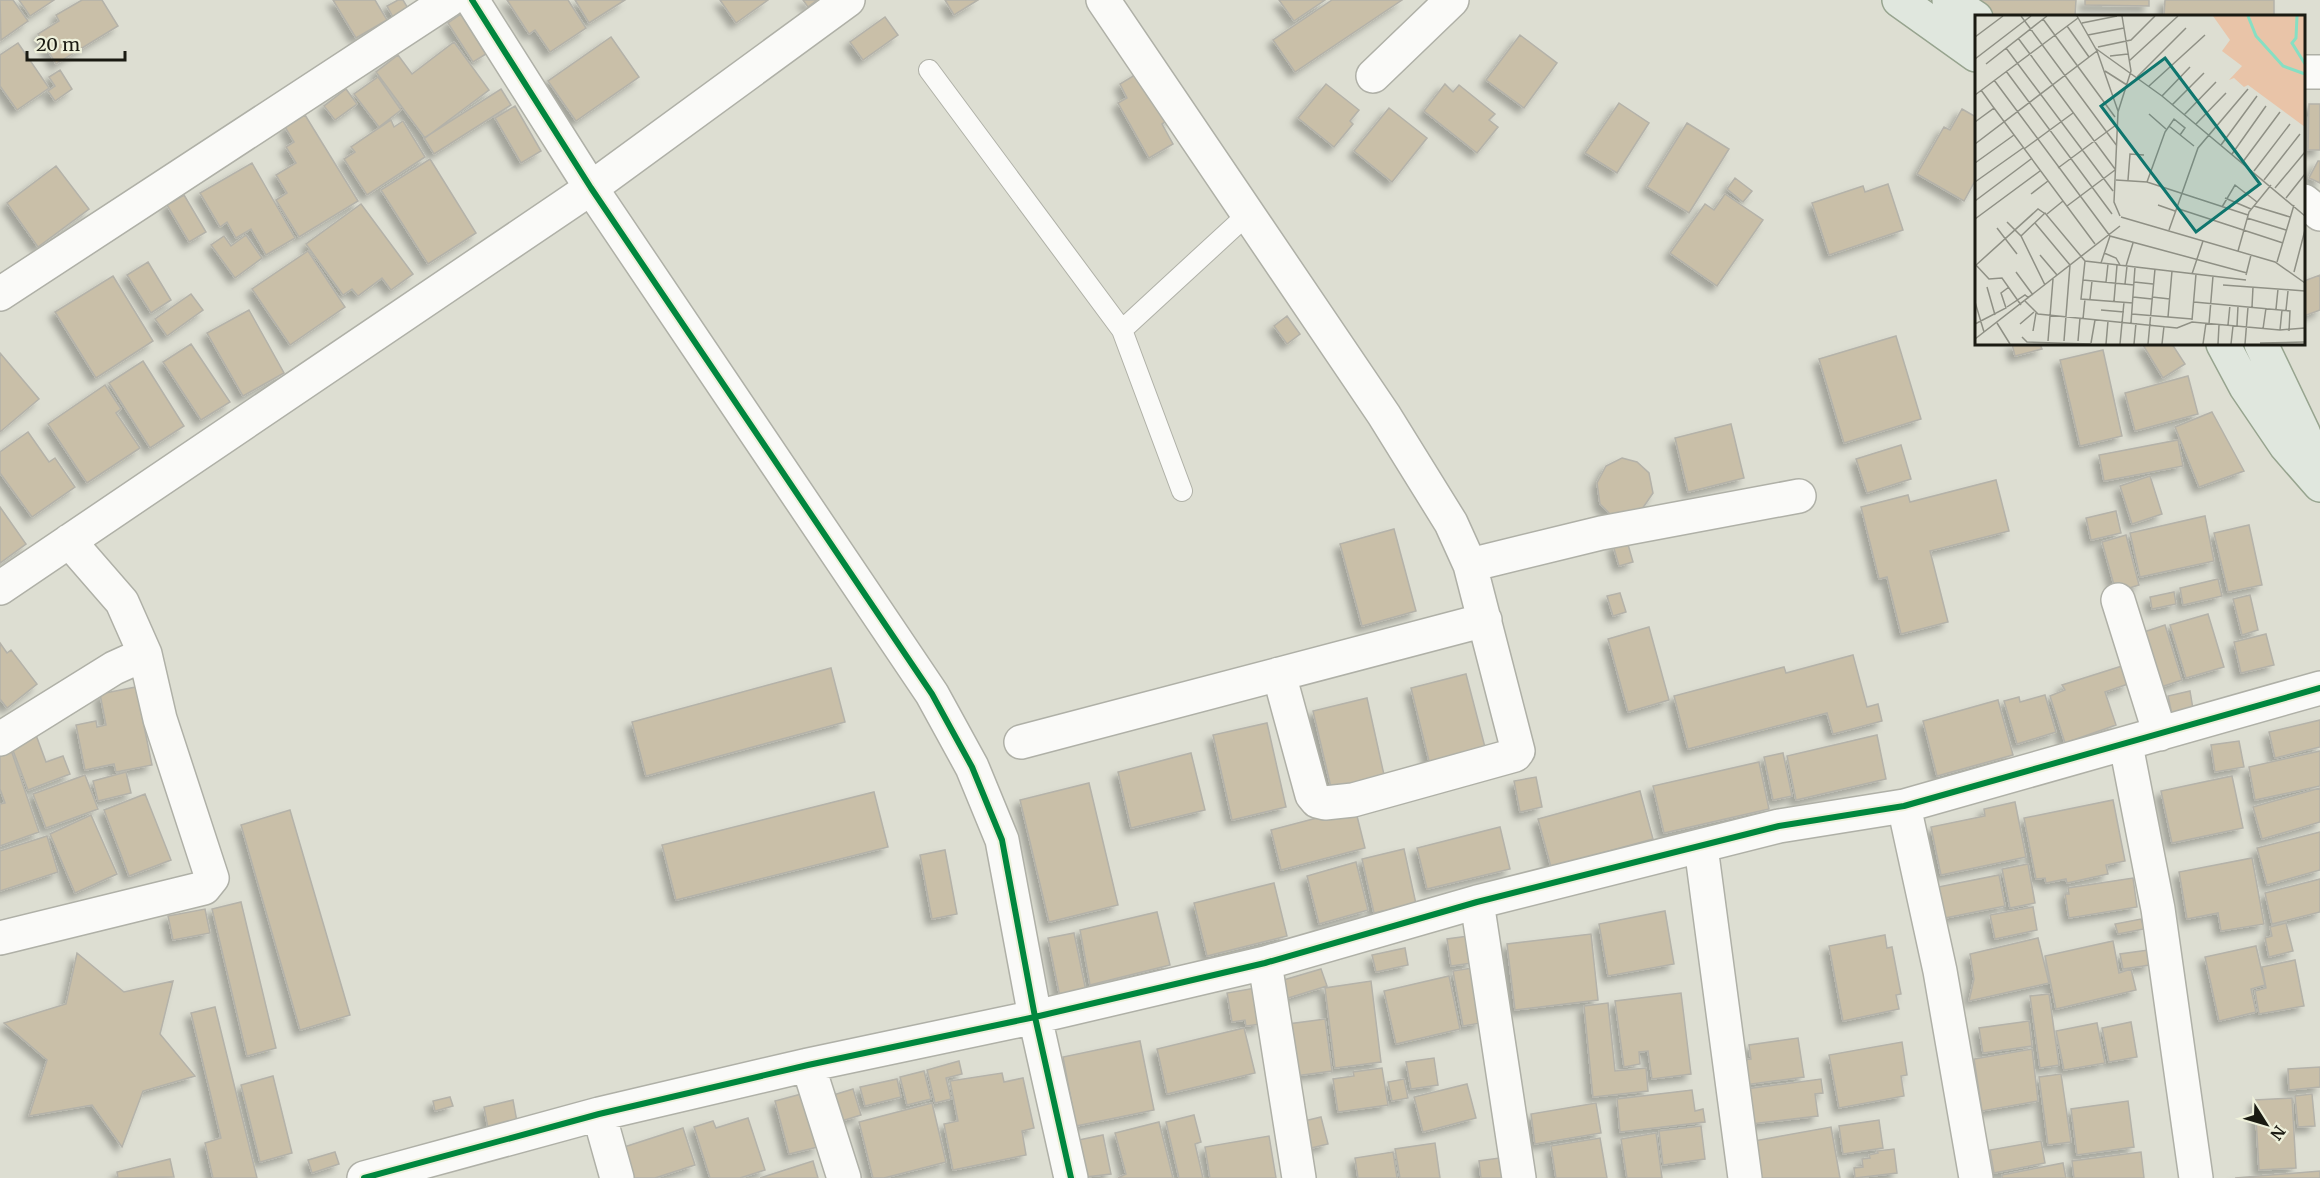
<svg xmlns="http://www.w3.org/2000/svg" width="2320" height="1178" viewBox="0 0 2320 1178" font-family="Merriweather,serif">
  <style>
    .building { fill: #c9bfa8; stroke: #b4b2a9; stroke-width: 1.5; filter: url(#shadow) }
    .lines { fill: none; stroke-linecap: round; stroke-linejoin: round }
    .lane-casing { stroke: #afb0a7; stroke-width: 22 }
    .street-casing { stroke: #afb0a7; stroke-width: 36 }
    .secondary-casing { stroke: #afb0a7; stroke-width: 36 }
    .primary-casing { stroke: #97a48f; stroke-width: 36 }
    .lane { stroke: #fafaf8; stroke-width: 20 }
    .street { stroke: #fafaf8; stroke-width: 33 }
    .secondary { stroke: #fafaf8; stroke-width: 33 }
    .primary { stroke: #e0e7de; stroke-width: 33 }
    .cycleway-casing { stroke: #eef0da; stroke-width: 10 }
    .cycleway { stroke: #00873e; stroke-width: 6 }
    .inset-river { fill: none; stroke: #86dfc3; stroke-width: 3 }
    .inset-road { fill: none; stroke: #8f9085; stroke-width: 1.5 }
    .view { fill: #0f766e; fill-opacity: 0.15; stroke: #0f766e; stroke-width: 3 }
    .inset-edge { fill: none; stroke: #1a1a12; stroke-width: 3 }
  </style>
  <defs>
    <filter id="shadow"><feDropShadow dx="-5.5" dy="5.5" stdDeviation="3" flood-color="#0004"/></filter>
  </defs>
  <rect width="100%" height="100%" fill="#ddded2"/>
  <path class="building" d="M0,0H13L28,21L1,40Z
    M19,0H54L30,16Z
    M82,0H102L118,26L56,64L38,34L59,21L56,15Z
    M333,0H375L387,20L356,38Z
    M398,0H403L409,10L394,19L387,6Z
    M507,0H568L586,28L550,52L535,30L529,34Z
    M575,0H625L589,23Z
    M720,0H768L736,23Z
    M803,0H817L808,7Z
    M945,0H978L954,15Z
    M1279,0H1325L1294,21Z
    M1332,0H1402L1295,72L1273,40Z
    M1973,0H2076L2075,16H1989Z
    M2085,0H2149V6L2085,5Z
    M2165,0H2274V16H2164Z
    M461,14L486,54L473,62L448,23Z
    M885,17L898,35L863,60L850,42Z
    M1520,35L1557,63L1524,108L1486,80Z
    M611,37L639,77L576,121L548,81Z
    M454,42L489,90L425,138L376,72L398,55L412,74Z
    M18,43L49,88L17,110L0,86V55Z
    M60,70L72,89L55,101L48,91L55,86L49,77Z
    M1143,70L1170,118L1162,124L1173,144L1149,158L1118,103L1127,98L1120,84Z
    M378,77L401,110L379,127L354,94Z
    M1326,84L1359,110L1350,121L1353,124L1334,147L1298,118Z
    M1445,84L1453,92L1459,85L1495,114L1489,120L1498,127L1477,153L1424,111Z
    M346,89L357,104L335,120L324,106Z
    M501,89L511,105L434,154L424,138Z
    M1619,103L1649,123L1617,173L1585,153Z
    M2309,104H2320V150H2308Z
    M515,106L541,151L521,163L495,118Z
    M1389,108L1427,138L1392,182L1354,151Z
    M1962,109L1976,117V179L1964,201L1917,174L1944,127L1950,130Z
    M305,115L358,201L299,237L276,200L287,193L276,175L296,163L286,147L294,142L285,127Z
    M391,120L394,127L403,121L425,157L367,195L344,159L355,152L351,147Z
    M1687,123L1729,149L1689,213L1647,187Z
    M430,159L476,233L428,264L381,190Z
    M2318,161H2320V183L2309,178Z
    M252,163L295,238L266,255L251,229L236,238L227,222L220,227L200,193Z
    M56,166L89,209L38,247L7,203Z
    M1735,178L1752,191L1743,202L1727,189Z
    M1888,184L1903,230L1829,255L1812,203L1863,186L1865,192Z
    M1725,194L1763,220L1717,286L1670,253L1705,204L1714,210Z
    M184,195L206,232L189,242L167,205Z
    M361,204L413,274L391,290L382,278L358,296L352,289L343,295L306,244Z
    M246,235L262,258L235,278L211,245L224,236L231,246Z
    M308,251L345,307L290,345L252,289Z
    M148,262L171,300L151,313L127,275Z
    M2320,275V310L2304,316V281Z
    M113,276L153,341L96,378L55,312Z
    M191,294L203,310L167,336L155,319Z
    M249,310L284,373L243,396L207,333Z
    M1287,316L1300,334L1287,344L1274,326Z
    M1896,336L1921,419L1844,443L1819,359Z
    M191,344L230,402L201,420L163,362Z
    M2012,344H2040L2042,349L2015,356Z
    M2145,344H2172L2185,364L2163,378L2143,345Z
    M2103,350L2122,436L2080,446L2060,360Z
    M0,353L39,399L0,432Z
    M143,361L184,426L150,448L109,383Z
    M2188,376L2198,414L2135,431L2125,393Z
    M105,385L121,409L116,413L140,448L87,483L48,424Z
    M2212,412L2244,471L2199,487L2175,427Z
    M1731,424L1744,478L1688,492L1675,438Z
    M28,432L49,462L55,458L75,487L32,517L0,473V452Z
    M2178,440L2183,466L2104,481L2099,455Z
    M1901,445L1911,479L1867,493L1856,459Z
    M1622,458L1637,462L1649,473L1653,493L1642,509L1611,515L1600,504L1597,483L1606,466Z
    M2150,476L2162,514L2132,524L2120,486Z
    M1996,480L2009,531L1930,551L1948,622L1901,634L1887,577L1879,579L1861,507L1908,495L1910,502Z
    M0,507L26,544L0,563Z
    M2116,511L2121,533L2091,540L2086,518Z
    M2205,516L2214,561L2140,577L2130,533Z
    M2249,525L2262,585L2228,592L2214,533Z
    M1394,529L1416,611L1362,626L1340,544Z
    M2126,535L2139,585L2116,592L2102,542Z
    M1627,541L1633,562L1619,566L1613,545Z
    M2218,579L2222,596L2183,605L2180,588Z
    M2174,592L2176,604L2152,609L2150,597Z
    M1620,593L1626,612L1613,616L1607,596Z
    M2250,595L2258,630L2242,635L2233,599Z
    M2208,614L2224,667L2186,678L2170,625Z
    M2165,625L2182,680L2158,688L2141,633Z
    M1649,627L1669,700L1628,712L1608,639Z
    M2266,634L2274,665L2241,673L2234,642Z
    M0,643L7,653L11,650L37,684L7,708L0,699Z
    M1853,655L1867,707L1878,704L1882,721L1833,734L1827,713L1688,749L1674,696L1784,667L1786,673Z
    M2122,666L2128,684L2105,692L2116,725L2065,743L2050,696L2065,690L2062,685Z
    M831,668L845,722L646,776L632,722Z
    M1466,674L1487,755L1431,769L1411,688Z
    M136,687L152,765L116,772L114,764L85,770L76,725L96,721L97,727L106,725L100,694Z
    M2190,691L2194,715L2173,719L2168,696Z
    M2045,695L2056,732L2017,744L2004,701L2019,697L2020,702Z
    M1367,698L1386,784L1333,796L1313,711Z
    M1998,700L2013,755L1937,776L1923,721Z
    M2320,720V747L2275,758L2269,732Z
    M1267,723L1286,807L1232,820L1213,735Z
    M36,735L46,762L63,756L70,774L28,790L11,745Z
    M1877,735L1886,779L1796,800L1787,756Z
    M2239,741L2244,767L2215,772L2211,745Z
    M10,747L39,832L0,846V804L5,803L0,789V751Z
    M2320,751V786L2255,800L2249,767Z
    M1191,753L1205,810L1131,828L1118,772Z
    M1783,753L1792,796L1773,800L1764,757Z
    M1759,762L1769,809L1664,833L1653,786Z
    M126,772L131,793L98,801L93,781Z
    M85,775L98,809L46,828L33,794Z
    M2232,776L2243,828L2172,843L2161,791Z
    M1536,777L1542,807L1520,812L1514,781Z
    M1089,783L1118,905L1049,922L1020,800Z
    M2320,788V822L2262,839L2253,807Z
    M1640,791L1653,839L1551,867L1538,819Z
    M874,792L888,847L676,900L662,845Z
    M145,794L171,860L129,876L104,810Z
    M2113,800L2125,861L2106,865L2108,874L2067,883L2066,879L2046,883L2045,878L2036,879L2024,818Z
    M2015,802L2026,857L1941,875L1931,827L1985,816L1984,809Z
    M1355,808L1365,848L1281,870L1271,830Z
    M290,810L350,1015L300,1030L241,825Z
    M91,815L117,874L75,893L50,834Z
    M1500,827L1510,869L1427,889L1417,848Z
    M2320,832V870L2267,885L2257,848Z
    M47,836L58,872L0,891V851Z
    M1404,849L1416,904L1374,913L1362,859Z
    M945,850L957,914L932,919L920,855Z
    M2252,858L2264,924L2221,931L2218,913L2187,919L2179,872Z
    M1356,862L1368,910L1319,924L1307,876Z
    M2028,864L2035,903L2010,908L2002,869Z
    M1999,875L2005,906L1940,919L1933,888Z
    M2133,878L2137,907L2069,918L2065,894H2069L2068,888Z
    M2320,879V912L2272,924L2265,893Z
    M1274,883L1287,936L1207,956L1194,903Z
    M241,902L276,1048L247,1056L212,909Z
    M2033,907L2037,930L1995,939L1990,915Z
    M205,909L210,933L173,940L168,916Z
    M1665,911L1674,964L1608,976L1599,924Z
    M1157,912L1170,965L1090,985L1080,930Z
    M2141,919L2144,929L2118,934L2115,924Z
    M2286,923L2293,951L2269,957L2265,938L2272,936L2270,927Z
    M1074,933L1086,991L1060,997L1048,938Z
    M1591,934L1598,1000L1515,1010L1507,944Z
    M1885,935L1887,948L1892,947L1901,994L1896,995L1899,1009L1843,1021L1829,946Z
    M1468,936L1472,963L1451,966L1447,939Z
    M2038,938L2049,983L1969,1001L1974,979L1970,954Z
    M2113,941L2119,973L2131,969L2136,990L2056,1009L2045,956Z
    M2256,946L2265,985L2251,989L2256,1012L2219,1021L2205,957Z
    M1405,948L1408,965L1376,972L1372,955Z
    M2148,950L2150,965L2123,969L2120,954Z
    M77,953L124,992L173,981L160,1034L195,1076L143,1091L122,1147L92,1105L29,1116L47,1060L4,1023L66,1004Z
    M2295,960L2304,1006L2259,1014L2255,991L2266,988L2262,967Z
    M1472,968L1481,1023L1463,1026L1453,971Z
    M1321,969L1327,986L1285,999L1280,981Z
    M1449,976L1460,1029L1396,1044L1384,991Z
    M1371,981L1381,1062L1335,1068L1325,988Z
    M1255,988L1261,1024L1246,1026L1245,1020L1232,1022L1227,993Z
    M1681,993L1691,1074L1652,1079L1648,1051L1639,1052L1640,1064L1624,1067L1615,1001Z
    M2049,994L2059,1065L2040,1068L2030,996Z
    M1608,1003L1615,1071L1646,1068L1648,1091L1593,1097L1584,1006Z
    M215,1007L257,1178H213L205,1143L221,1138L191,1013Z
    M1325,1019L1332,1071L1295,1076L1288,1024Z
    M2029,1021L2032,1046L1983,1053L1979,1028Z
    M2131,1022L2137,1057L2109,1062L2102,1028Z
    M2097,1023L2105,1063L2064,1070L2056,1031Z
    M1244,1028L1255,1073L1167,1094L1157,1049Z
    M1798,1038L1804,1077L1744,1085L1740,1060L1751,1059L1749,1045Z
    M1140,1041L1154,1110L1076,1126L1063,1057Z
    M1902,1042L1907,1075L1901,1076L1904,1096L1839,1108L1829,1055Z
    M2032,1049L2038,1101L1982,1111L1974,1059Z
    M1434,1058L1438,1085L1411,1089L1406,1062Z
    M959,1061L962,1074L946,1078L951,1099L935,1103L927,1070Z
    M2320,1067V1087L2289,1090L2288,1069Z
    M1382,1068L1388,1105L1338,1112L1333,1079L1354,1076L1353,1072Z
    M924,1071L931,1099L907,1105L900,1077Z
    M1002,1073L1004,1082L1023,1078L1034,1128L1022,1131L1026,1155L953,1170L944,1124L958,1121L950,1081Z
    M2061,1074L2071,1142L2048,1145L2039,1077Z
    M273,1076L292,1153L260,1162L241,1085Z
    M897,1079L901,1097L865,1106L860,1087Z
    M1404,1079L1408,1098L1392,1101L1388,1082Z
    M1821,1079L1823,1093L1815,1094L1818,1116L1751,1124L1746,1089Z
    M1467,1084L1476,1118L1423,1132L1414,1097Z
    M853,1089L861,1115L838,1122L830,1096Z
    M1692,1090L1695,1111L1703,1109L1705,1122L1620,1132L1617,1099Z
    M805,1093L818,1147L789,1154L775,1101Z
    M2312,1094L2315,1126L2298,1127L2295,1096Z
    M450,1097L453,1106L435,1111L433,1101Z
    M2292,1098L2296,1168L2259,1170L2255,1100Z
    M513,1100L517,1122L488,1128L484,1107Z
    M2128,1101L2134,1147L2077,1155L2071,1109Z
    M932,1103L946,1162L884,1178H873L859,1122Z
    M1596,1103L1601,1133L1535,1144L1531,1114Z
    M1194,1115L1201,1142L1195,1144L1203,1178H1179L1166,1122Z
    M1321,1117L1328,1144L1307,1149L1300,1122Z
    M748,1118L765,1170L740,1178H710L694,1127L713,1121L716,1128Z
    M1879,1120L1883,1148L1843,1154L1839,1126Z
    M1159,1122L1173,1178H1118L1126,1174L1115,1133Z
    M1701,1126L1705,1159L1663,1165L1659,1131Z
    M1831,1127L1840,1178H1761L1754,1141Z
    M683,1128L695,1165L655,1178H631L621,1148Z
    M1656,1133L1662,1178H1627L1621,1139Z
    M1103,1135L1111,1174L1077,1178L1069,1142Z
    M1269,1136L1276,1178H1210L1205,1147Z
    M1600,1138L1607,1178H1556L1551,1146Z
    M2041,1141L2045,1163L1994,1173L1990,1150Z
    M1435,1143L1440,1178H1400L1395,1149Z
    M1894,1149L1897,1173L1855,1178L1854,1168L1863,1167L1862,1159L1870,1158L1869,1155L1878,1153L1877,1151Z
    M335,1152L339,1164L312,1173L308,1160Z
    M1393,1152L1397,1178H1358L1355,1158Z
    M2141,1152L2144,1178H2074L2072,1161Z
    M1499,1158L1502,1178H1481L1479,1161Z
    M170,1159L174,1177L118,1178L117,1172Z
    M813,1161L818,1178H760Z
    M2063,1163L2066,1178H2002V1175Z
    M2320,1171V1178H2235Z"/>
  <g class="lines">
    <defs>
      <path id="lane" d="M929,70L1122,330L1182,491
        M1122,330L1249,213"/>
      <path id="street" d="M472,0L591,188L932,694L972,767L1002,840L1035,1017L1071,1178
        M1103,0L1384,415L1451,523L1470,565L1518,751L1515,755L1353,800L1325,803L1317,801L1312,795L1279,674
        M2304,72H2320
        M1373,76L1452,0
        M0,294L449,0
        M1470,565L1601,533L1799,496
        M0,588L591,188L848,0
        M2118,600L2160,734
        M0,739L114,668L145,654
        M1021,742L1485,620
        M2126,745L2158,909L2196,1178
        M1904,806L1940,971L1976,1178
        M1701,847L1745,1178
        M1477,902L1519,1178
        M0,938L204,888L212,878L160,719L145,654L122,602L69,541
        M1265,963L1299,1178
        M808,1065L844,1178
        M599,1114L617,1178
        M364,1178L599,1114L808,1065L1035,1017L1265,963L1477,902L1779,826L1904,806L2320,688"/>
      <path id="secondary" d="M2304,201L2320,214"/>
      <path id="primary" d="M1899,0L1976,55
        M1949,0L1976,18
        M2223,344L2246,387L2286,446L2320,485
        M2261,344L2303,432L2317,468"/>
    </defs>
    <use href="#lane" class="lane-casing"/>
    <use href="#street" class="street-casing"/>
    <use href="#secondary" class="secondary-casing"/>
    <use href="#primary" class="primary-casing"/>
    <use href="#lane" class="lane"/>
    <use href="#street" class="street"/>
    <use href="#secondary" class="secondary"/>
    <use href="#primary" class="primary"/>
    <defs>
      <path id="cycleway" d="M472,0L591,188L932,694L972,767L1002,840L1035,1017L1071,1178
        M364,1178L599,1114L808,1065L1035,1017L1265,963L1477,902L1779,826L1904,806L2320,688"/>
    </defs>
    <use href="#cycleway" class="cycleway-casing"/>
    <use href="#cycleway" class="cycleway"/>
  </g>
  <g transform="translate(1975 15)">
    <rect width="330" height="330" fill="#ddded2"/>
    <path d="M238,1H330V112L273,70L269,72L259,63L254,65L267,51L247,36L255,25Z" fill="#e9c4a8"/>
    <path class="inset-river" d="M273,1L281,21L308,51L330,59M322,1L321,23L317,28L330,49"/>
    <path class="inset-road" d="M46,1L142,131M102,1L122,36L143,96M68,4L140,102M107,8L142,1M92,11L114,42M113,20L149,13M0,22L28,1M43,23L140,154M123,32L156,25L180,1M31,33L138,176M120,33L187,81L330,201M135,41L153,39M0,44L56,1M154,46L203,1M11,49L72,1M31,56L137,199M130,56L152,70M162,62L211,13M19,65L135,221L272,258M174,71L230,20M0,80L103,3M187,81L215,52M197,90L229,58M19,93L120,229M174,99L191,114M209,100L241,67M0,107L19,93L6,75M221,109L251,78M194,111L219,131M0,129L122,36M246,130L282,81M49,134L98,98M257,139L291,91M0,148L39,120M267,148L305,97M83,153L141,110M279,156L315,109M141,165L172,167L273,200M153,165L155,139L169,140M289,165L325,119M0,167L48,133M172,167L190,117L199,104L210,113L205,120M300,173L330,137M56,179L73,166M250,183L276,194M311,183L330,159M0,186L56,144M183,190L200,196M92,191L140,155M279,191L315,202M247,192L260,170L282,187M201,193L308,228M72,199L88,186M145,201L139,187L143,97L156,56L147,1M146,202L300,247L330,268M272,203L311,215M0,204L65,156M32,207L46,221L70,270M60,208L95,250L89,326M22,213L42,239M194,215L223,133L273,74M46,221L70,198L110,246L271,265M263,236L274,197L296,170M129,238L141,243L145,250M65,240L82,260M110,246L106,284L158,288M302,247L319,190M126,248L135,221M1,250L14,264L27,263L46,290M0,251L63,194L69,198M151,251L158,228M41,257L58,280M319,257L330,215M217,259L228,226M271,260L276,240M108,265L159,270M131,267L133,249M159,267L178,269M150,269L152,251M248,270L330,276M12,272L20,300M158,282L177,284M177,282L195,284M115,284L117,266M50,286L63,299L202,313L217,307L305,315L330,313M139,286L142,250M0,287L9,317M219,287L315,296L314,316M32,292L50,280L54,283M277,292L278,272M301,294L303,274M126,295L149,297M311,295L313,276M157,299L217,304M193,302L197,256M108,304L110,284M217,305L221,259M22,308L35,329M156,308L160,252M0,309L31,293L26,278L34,272M45,309L59,297M234,309L238,261M253,310L255,290M262,311L263,291M288,314L291,293M305,315L307,295M58,316L61,298M47,322L52,327L116,329M0,324L145,211M73,326L78,264M103,326L105,303M116,328L120,305M285,328L330,327M131,329L133,306M145,329L149,287M159,329L161,308M173,329L180,254M187,329L189,311M228,329L231,308M243,329L244,310M256,329L258,311M270,329L273,292"/>
    <path class="view" d="M190,43L285,169L221,217L126,91Z"/>
    <rect width="330" height="330" class="inset-edge"/>
  </g>
  <g transform="translate(2266 1124) rotate(127)" stroke="#eef0da" stroke-width="4.5" paint-order="stroke">
  <path d="M0-4.5L10 22L0 15L-10 22Z" fill="#1a1a12"/>
  <text y="-9" font-size="16" font-weight="bold" text-anchor="middle" fill="#1a1a12">N</text>
  </g>
  <path d="M27 51v9h98v-9" fill="none" stroke="#1a1a12" stroke-width="3"/>
  <text x="36" y="51" font-size="18" fill="#1a1a12" stroke="#eef0da" stroke-width="4.5" paint-order="stroke">20 m</text>
</svg>
